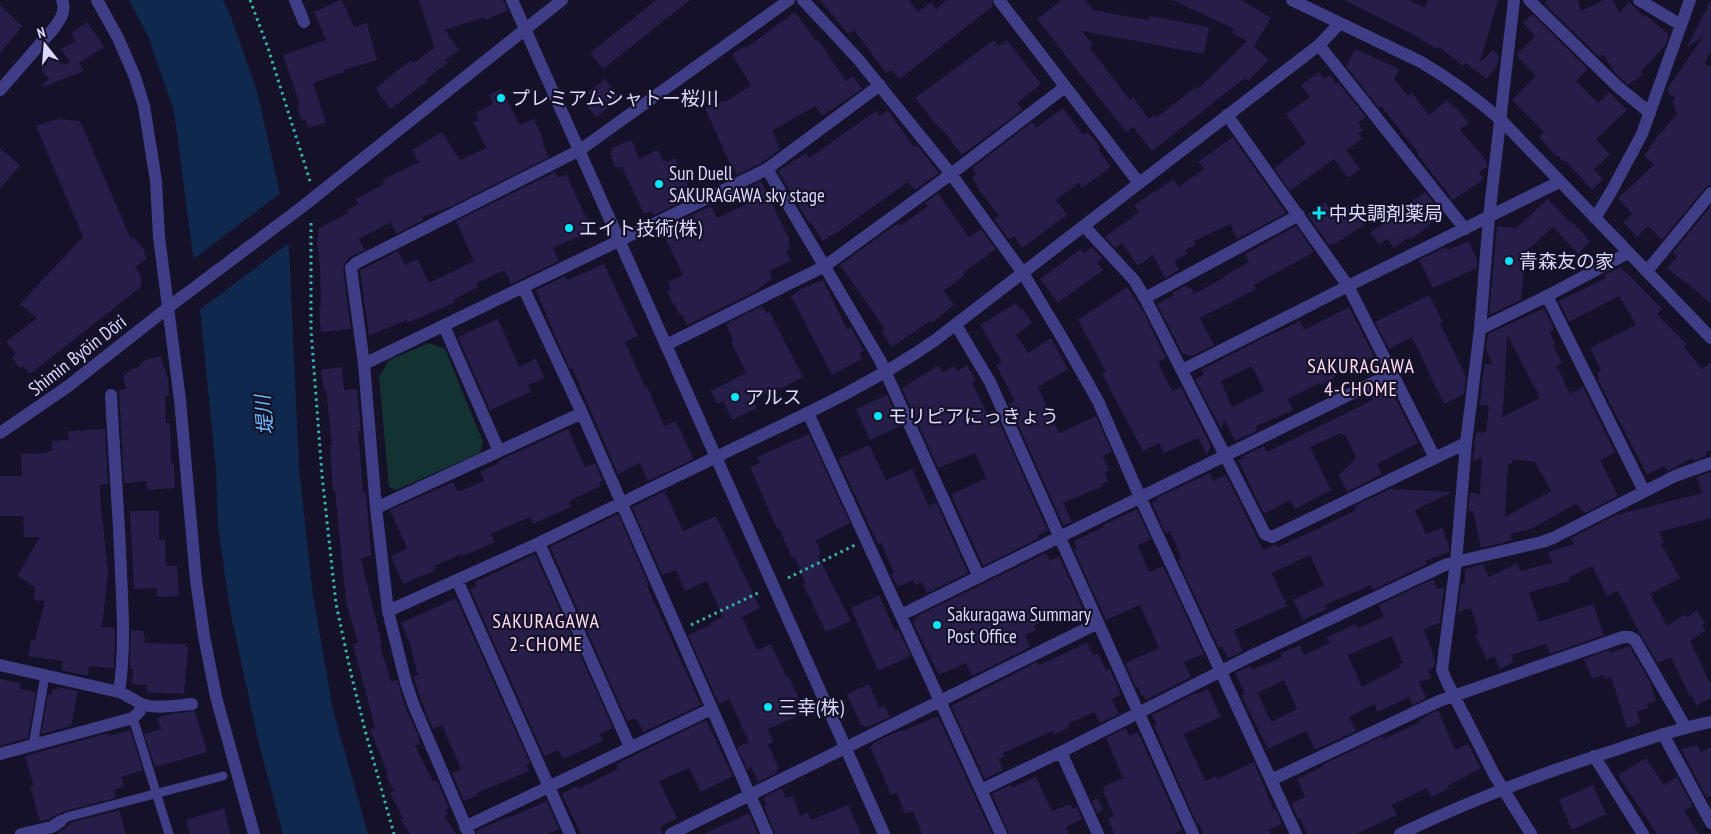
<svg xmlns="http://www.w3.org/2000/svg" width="1711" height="834" viewBox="0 0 1711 834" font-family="'PT Sans Narrow','Noto Sans JP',sans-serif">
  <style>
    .green { fill: #143231 }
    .water { fill: #10284d }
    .pier { fill: #151128 }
    .building { fill: #261d49; fill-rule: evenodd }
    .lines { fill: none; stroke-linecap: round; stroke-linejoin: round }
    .path { stroke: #33b8af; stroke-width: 3; stroke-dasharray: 2.5 4; stroke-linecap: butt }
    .service { stroke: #3f3d86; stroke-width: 9 }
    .minor { stroke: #3f3d86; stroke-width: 12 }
    .tertiary { stroke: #3f3d86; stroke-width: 12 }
    .poi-dot { fill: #0ae4f9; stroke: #151128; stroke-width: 2 }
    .labels { text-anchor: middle; stroke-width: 4.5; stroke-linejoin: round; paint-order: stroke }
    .poi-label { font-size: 19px; fill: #ddd9fe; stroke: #151128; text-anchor: start }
    .street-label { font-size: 19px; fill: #ddd9fe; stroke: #151128 }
    .neighbourhood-label { font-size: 20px; letter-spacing: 1px; fill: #fedbf2; stroke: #151128 }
    .water-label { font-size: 20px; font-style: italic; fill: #6abafc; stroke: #151128 }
  </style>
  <rect width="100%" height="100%" fill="#151128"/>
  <path class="green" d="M429,343L445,349L483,442L480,453L396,490L389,487L379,377L389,360Z"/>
  <path class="water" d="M129,0H223L230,14L257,91L279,189L289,248L299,468L313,595L333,710L368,834H283L259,744L230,610L218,527L216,469L200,309L174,111L148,36Z"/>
  <path class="pier" d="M282,192L290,242L198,311L191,261Z"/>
  <path class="building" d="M340,0H342L354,27L367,23L377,60L344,70V72L313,83L326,123L308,128L306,120L302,121L297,106L300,105L283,55L326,40L314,12Z
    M419,0H503L508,10L486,20L485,17L445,30L459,50L445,60L448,63L426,79L427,81L391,109L377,92V87L411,60L414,63L434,48L433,44L434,43H433Z
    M656,0H690L603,69L590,53Z
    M820,0H909L918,12L931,2L936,9L947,0H991L993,6L900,79L891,70L886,73L854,30L848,34Z
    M1062,0H1085L1093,10L1149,20L1150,16L1209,27L1204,54L1082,31L1093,45L1090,48L1130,100L1133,97L1149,119L1154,115L1156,118L1197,86L1196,91L1247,41L1232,33L1234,29L1173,0H1242L1271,18L1254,46L1269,60L1248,81L1245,78L1152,151L1133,127L1126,132L1037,19Z
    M1344,0H1409L1425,8L1428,0H1498L1480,62L1493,50L1499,56L1498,64L1487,79L1466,63L1463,66L1439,47L1437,49L1412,34Z
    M1548,0H1578L1581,11L1604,0H1613L1619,13L1629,2L1645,17L1646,15L1669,35L1665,46L1640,72L1643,75L1628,85L1616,74L1603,54L1600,58L1544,3Z
    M1711,0V51L1705,63L1711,67V185L1705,188L1662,240L1648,226L1637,237L1623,222L1632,214L1618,198L1654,165L1644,155L1650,148L1649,147L1677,114L1673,102L1675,98L1668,93V88L1703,37L1687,47Z
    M0,5L22,26L0,54Z
    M795,12L816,41L818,40L846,81L853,76L862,89L822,116L815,106L772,131L780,149L763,162L737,175L734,168L732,169L705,108L730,99L751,85L732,54L745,46L746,48Z
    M1532,14L1588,69L1576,81L1598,103L1609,92L1627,110L1596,139L1610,155L1594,169L1603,180L1592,190L1566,161L1564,162L1557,155L1556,156L1539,137L1544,132L1512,100L1536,76L1516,55L1535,36L1523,23Z
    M87,22L104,47L79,63L84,71L43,87L42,85L49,79L39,68L47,65L43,53L47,48L66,65L70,61L61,49L76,41L71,33Z
    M994,40L999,46L1007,40L1041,84L1017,103L1022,110L962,155L941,128L940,129L915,98Z
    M1355,49L1399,69L1394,79L1408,96L1412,93L1429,115L1447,100L1454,108L1456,107L1469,123L1460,130L1478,151H1479L1487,163V167L1479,172L1484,179L1453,200L1417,154L1418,153L1381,106L1379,108L1346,66Z
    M1319,72L1324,79L1330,75L1337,85L1338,82L1366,117L1358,123L1363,130L1358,133L1362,139L1346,150L1360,169L1348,178L1334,159L1290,191L1274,168L1306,143L1286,114L1310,97L1301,85Z
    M605,79L620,98L596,117L586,105L593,99L588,92Z
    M501,89L520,125L534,119L544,141L542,142L549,157L450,207L422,217L423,220L396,234L391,222L359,239L365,250L350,257L345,263L343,269L351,329L321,332L319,307H321L320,267L317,243L319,228L348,213L347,210L358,204L356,199L384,184L382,180L419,162L412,150L442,132L460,160L487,148L473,123L479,120L476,113L493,104L489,95Z
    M1063,108L1083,135L1088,132L1100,147L1098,149L1111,167L1082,188L1079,183L1056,200L1067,215L1022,248L1014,236L1009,240L994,219L999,216L976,186L977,185L972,177L976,174L972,168L1032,122L1036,128Z
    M888,110L914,147L917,145L939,173L915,190L908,182L832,236L831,235L823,241L810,222L809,223L778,171L806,153L809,158L876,111L880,116Z
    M58,119L80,121L131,239L134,237L146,253L144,255L147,259L135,267L141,276V287L30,374L23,366L19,368L12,357L16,354L6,342L37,318L20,304L83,237L36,126Z
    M1233,137L1286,213L1237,239L1230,224L1194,241L1196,245L1185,250L1187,254L1174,261L1179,270L1165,278L1153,255L1138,266L1122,243L1115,248L1105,237L1139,212L1134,206L1154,191L1155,192L1173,179L1179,187L1204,169L1198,162Z
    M632,140L639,159L658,150L663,161L666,160L667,162L675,158L693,196L654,215L652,211L644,214L622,167H615L610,153H612L611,148Z
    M0,148L20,165L0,189Z
    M555,172L558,178L566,174L592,231L553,248L559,261L511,284L505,270L476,283L478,287L453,300L454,303L407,323L406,320L369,336L360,271L361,270L398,251L405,265L418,259L429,283L474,261L456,221Z
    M761,181L790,241L788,242L791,249L786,251L791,261L769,271L772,279L753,293L687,325L682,314L680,315L674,303L673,304L667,291L671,289L668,282L683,275L661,229L711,206L717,218L751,202L744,189Z
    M1425,192L1439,209L1437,210L1439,212L1431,218L1434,221L1410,240L1409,237L1394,248L1387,239L1380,245L1370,233Z
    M938,193L969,237L981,229L996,249L963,273L965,275L944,291L954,305L932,323L930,321L892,347L881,332L885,329L840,265L898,223L900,226L928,206L925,203Z
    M1548,199L1571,223L1572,222L1590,241L1578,254L1553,227L1526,251L1521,300L1489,315L1497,226L1516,228Z
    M1325,202L1334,214L1350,204L1364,225L1333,245L1332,243L1329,245L1307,214Z
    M1711,206V304L1686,282L1685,283L1667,268L1677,257L1673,252Z
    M1296,226L1314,252L1254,285L1256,289L1200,318L1214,345L1192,356L1183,354L1157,304L1174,295L1172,293L1186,285L1188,288L1190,287L1194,294L1225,277L1224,276L1249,262L1245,254Z
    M1469,241L1477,260V268L1433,288L1419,260L1446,247L1448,250Z
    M1092,247L1102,258L1097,262L1103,270L1058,303L1040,279L1081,249L1084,253Z
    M604,264L638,336L625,342L645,387L647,386L664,426L676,421L693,458L692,460L648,481L640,463L618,474L572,368L570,369L555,336L536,290L565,276L567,280L570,279Z
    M1621,267L1662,309L1657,314L1687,345L1684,347L1702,369L1711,362V450L1706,452V456L1694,461L1693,458L1667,471L1664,466L1647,475L1598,380L1599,379L1597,373L1601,371L1590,348L1636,325L1619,296L1569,322L1559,301L1606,278L1604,275Z
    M823,280L847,329L851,327L864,351L859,353L862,359L832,375L791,296L803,288Z
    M1127,287L1143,311L1166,358L1158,362L1172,391L1181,387L1211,446L1207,455L1198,438L1164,453L1159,443L1143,451L1102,374L1106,372L1078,320Z
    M1429,295L1443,322L1440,323L1466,377L1464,394L1444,404L1412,337L1389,349L1375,322Z
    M1016,303L1020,310L1022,308L1032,323L1016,335L1028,353L1051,338L1068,369L1038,387L1059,433L1096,416L1112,452L1103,456L1109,470L1105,473L1108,481L1102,484L1103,486L1063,503L1072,522L1063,525L1009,404L1015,401L996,365L1002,362L980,325Z
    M762,306L767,313L769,311L803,377L780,389L778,387L753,400L757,408L732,420L723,401L717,404L711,391L746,373L731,342L733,341L726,324Z
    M1349,307L1374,356L1333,377L1334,378L1321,385L1320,383L1288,399L1293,410L1259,425L1255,428L1257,431L1235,441L1225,420L1221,429L1195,379L1204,375L1201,370L1273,333V334L1300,321L1304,330ZM1252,366L1264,391L1232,407L1221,381Z
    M1544,308L1554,329L1550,332L1555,343L1553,345L1562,363L1557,366L1570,394L1583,387L1615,452L1600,460L1618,496L1585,513L1576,504L1531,529L1510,534L1512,540L1509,541L1481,548L1473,511H1468L1470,493L1480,494L1482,457L1473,461L1476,432L1486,433L1489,406L1480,405L1484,364H1492L1486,349L1488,334ZM1507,334L1540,398L1502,417L1504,396ZM1512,459L1535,462L1551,491L1505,517L1508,463L1512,464Z
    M498,319L519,367L536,359L544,378L528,385L531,392L490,410L458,337Z
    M161,356L168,380L169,396H165L166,423H170L171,463H174L175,488L147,490L146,481L124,483L119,390L126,389L123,376L131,369L137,368L145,360Z
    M939,365L943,372L954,366L957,371L967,365L976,381L972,383L987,413L994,410L1048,531L1038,535L1039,538L983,566L951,495L986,478L975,453L938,468L902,388Z
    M342,367L344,390L357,389L361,431H358L363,493L366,492L371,555L361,559L382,645L380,646L391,682L397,680L406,709L418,735L420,744L415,746L433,781L437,780L449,808L445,810L448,814L444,816L456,834H410L400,819L403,818L390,793L394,791L386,775L388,774L370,729L375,728L353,644L358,643L346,602L335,491H333L332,476L330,445H332L326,389L324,390L321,370Z
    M1385,386L1388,394L1392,392L1418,443L1377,464L1382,474L1347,492L1339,475L1356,458L1345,434L1342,435L1341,433L1310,447L1331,490L1295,509L1290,500L1264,514L1238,460L1243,458V456L1264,446L1267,452L1373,400L1370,394Z
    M887,395L901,426L870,440L856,409Z
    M105,429L108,484L100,485L101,515H102L108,574L102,627L115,628L114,662V668L89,666L88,676L61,670L63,661L28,656L31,640H35L45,601L34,600L35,587L17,576L40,537H24L23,516H0V476H22L21,454L47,453V451H52V441L69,440L68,431Z
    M568,429L585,467L595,463L603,481L599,482L601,486L569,501L571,507L533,524L530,517L491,534L495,542L463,556L462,554L434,566L436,570L403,584L391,556L407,549V548L390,510L453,482L458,492L484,481L480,472L499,463L498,461Z
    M809,434L850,523L816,540L821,555L818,556L851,621L826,632L803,584L805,583L795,557L792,558L779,528L777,529L750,467L760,463L757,457Z
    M869,445L886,480L912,469L929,506L936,502L968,573L927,593L922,582L915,585L913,580L898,587L891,575L894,573L881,543L878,544L838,459Z
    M1711,472V518L1659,532L1664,542L1661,544L1680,578L1650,594L1667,626L1685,614L1687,617L1697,610L1705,623L1702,625L1705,631L1690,641L1711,685V698L1696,705L1692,696L1690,697L1671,657L1658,663L1640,634L1619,593L1617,591L1607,596L1592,566L1569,577L1570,581L1529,592L1539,622L1593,604L1604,635L1550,654L1546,644L1511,655L1514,662L1500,669L1494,656L1487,660L1475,635L1479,633L1471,608L1458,612L1461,584L1465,583V569L1483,564L1489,577L1518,563L1520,571L1552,563L1548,552L1574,544L1571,538L1616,515L1702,493L1697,477Z
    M1210,473L1213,481L1226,475L1263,550L1277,544L1278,547L1315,530L1356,510L1354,506L1390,489L1453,492L1415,510L1426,534L1442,528L1449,546V552L1425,561L1427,564L1373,590L1371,585L1325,605L1327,609L1303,620L1293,600L1324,585L1310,555L1272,573L1287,606L1234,630L1243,651L1228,658L1222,646L1219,648L1178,560L1181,558L1170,531L1165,533L1152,503L1157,500L1156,498Z
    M665,491L683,531L716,516L760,608L742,617L757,650L771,644L787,678L789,677L805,713L768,729L773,742L768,744L779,769L776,770L777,773L758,782L751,767L747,769L737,747L749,742L729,699L719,704L688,635L711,625L710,623L723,617L707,581L685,591L676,570L662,575L632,507Z
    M1137,509L1151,539L1138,545L1149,572L1163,566L1204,654L1184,662L1191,677L1146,700L1143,695L1141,696L1138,687L1136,688L1125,663L1159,648L1140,605L1106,620L1074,550L1077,548L1074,541L1104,527L1103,525Z
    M130,511H159V540H165L166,566H177L179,596L157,597V588L134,589Z
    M618,514L649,585L647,586L701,705L643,732L636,718L627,721L550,547Z
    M1046,553L1050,561L1059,556L1083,609L1064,617L1061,612L1034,626L1036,630L1025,635L1030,647L972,676L966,663L939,675L913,623L917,616Z
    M535,554L613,728L600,734L603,741L563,759L558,750L544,756L470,589L476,587L475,582Z
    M1433,579L1438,589L1444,587L1440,623L1424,629L1435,660L1434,667L1428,670L1431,678L1419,682L1426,698L1412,705L1409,697L1378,712L1374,704L1349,717L1356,731L1315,750L1306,731L1268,749L1241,695L1245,694L1235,673L1250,666L1252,670L1282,657L1280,654L1300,645L1304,655L1330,643L1327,637L1356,624L1358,628L1384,617L1379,605ZM1392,636L1403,663L1399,664L1400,667L1362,687L1348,655ZM1284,680L1297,709L1271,722L1258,693Z
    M879,595L895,631L898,629L911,656L878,671L851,608Z
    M456,598L530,763L526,765L529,771L477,793L478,795L464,801L452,773L461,769L442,725L433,729L422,703L413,676L418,675L410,644L401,623Z
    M131,630L144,631L145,643L185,644V647H188L184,694L147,692V685L132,684L133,670L130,669Z
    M1087,643L1093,655L1098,653L1106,670L1110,669L1121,695L1112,699L1119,714L1100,723L1094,712L1068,724L1070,727L1055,734L1053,731L1003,753L1005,756L999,759L1003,770L985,779L951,706L1037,662L1039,665Z
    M1629,646L1649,680L1656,701L1647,704L1648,708L1637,711L1640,723L1627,728L1611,677L1605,679L1604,675L1592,679L1584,659L1609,650L1610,653Z
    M0,679L21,683L20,689L36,692L28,738L0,746Z
    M869,684L879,708L884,705L890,717L868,727L861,725L847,694Z
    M58,687L78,691L71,726L41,734L48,694L51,695L52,689L58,690Z
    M1208,689L1221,717L1184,734L1205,781L1216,776L1217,779L1254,762L1274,810L1276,809L1282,824L1269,830L1271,834H1203L1199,823L1197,824L1154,726L1157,725L1152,715L1197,692V694Z
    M1438,710L1455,750L1468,744L1481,768L1447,786L1448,789L1431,797L1427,788L1392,805L1397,815L1356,834H1307L1300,818L1298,819L1291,803L1305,797L1297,779L1323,766L1322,765L1383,736L1384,739L1420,722L1419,720Z
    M195,711L207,752L155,767L144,734L161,729L157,718L170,714Z
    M938,716L992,834H922L913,811L905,814L897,793L891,795L871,748L873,743L896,732L902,730L903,731Z
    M706,720L733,776L701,792L689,768L659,781L677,818L660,827L663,834H581L562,795L563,793L577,786L578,789L618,769L616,764Z
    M1126,728L1129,736L1138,732L1182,830L1174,834H1114L1108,819L1114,816L1103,792L1105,791L1103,787L1123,778L1106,738Z
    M130,730L143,770L121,777L124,786L114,790L116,798L65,811L49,819L40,821L30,787L34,786L25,756L108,733L109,736Z
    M1697,745L1701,752L1711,747V795L1707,798L1681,749Z
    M1646,758L1664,785L1677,777L1693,806L1684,811L1699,834H1657L1618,775Z
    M1036,777L1052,811L1070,804L1073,809L1077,807L1082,819L1066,827L1069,834H1009L992,794L1010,785L1011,788Z
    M1593,785L1606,814L1572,830L1559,800Z
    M782,788L786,798L793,796L800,816L808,812L811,820L848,805L861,834H775L764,806L766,805L764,797Z
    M1098,798L1103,810L1097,813L1092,801Z
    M547,801L559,829L547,834H477L476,831L510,816L511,817Z
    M224,808L230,834H190L186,820Z
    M119,810L126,834H56L66,828L70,823Z
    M749,813L758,834H704Z"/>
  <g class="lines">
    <path class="path" d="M250,0L268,48L310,181
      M311,223V330L322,475L336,604L352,678L366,734L394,834
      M788,578L855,545
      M691,625L760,592"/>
    <path class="service" d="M133,718L169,834
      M33,746L45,675
      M61,821L67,817L223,776"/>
    <path class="minor" d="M97,0L118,38L135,77L144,106L156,181L159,237L180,400L196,580L204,636L216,697L254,834
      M295,0L304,22
      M512,0L525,29
      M803,0L858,59L951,174L1023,273L1064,341L1098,401L1140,497L1296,834
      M999,0L1139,183
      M1514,0L1489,217L1480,329L1466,443L1456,562L1442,670L1447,682L1495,776L1531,834
      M1529,0L1617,86L1650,113
      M1639,0L1681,25
      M1319,45L1465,229
      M0,90L55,27C61,18 66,11 62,0
      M1227,115L1348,286L1435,458
      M767,169L880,360L979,577
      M1595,218L1611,192L1642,134L1690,0
      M1084,226L1134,280L1145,298L1265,534L1272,537L1466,443
      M1647,271L1711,193
      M523,287L582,413L767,834
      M1547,296L1644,491
      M1145,298L1299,215
      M956,325L990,382L1193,834
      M444,326L499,451
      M1480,329L1547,296L1628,253
      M666,345L825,266L951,174L1065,87
      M364,364L351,268L356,263L580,150L789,0
      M1182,370L1348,286L1559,182
      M111,395C114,455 119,514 121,574C123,613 125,653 119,692
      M808,413L1001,834
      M376,508L582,413
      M539,543L630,747
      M457,580L570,834
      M388,611L539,543L716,457
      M901,615L1393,373
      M0,665L119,692C127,695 132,699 140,703C151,710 179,705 192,704
      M1663,734L1711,823
      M1061,752L1098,834
      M0,754L133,718L140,711L141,704
      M1594,756L1643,834
      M1271,780L1439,701L1623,637H1630L1635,640L1686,728
      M981,790L1061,752L1249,657L1447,564L1542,542L1553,538L1675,476L1711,463
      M465,827L711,709
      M21,834L52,827L61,821
      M469,834L414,706L406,683L388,611L376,508L364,364L753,176L767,169L880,85
      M671,834L1098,623"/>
    <path class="tertiary" d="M1292,0L1421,62C1450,79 1476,98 1502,121L1711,338
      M525,29L884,834
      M0,433L67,387L174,303L302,207L562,0
      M716,457C790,421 866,388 934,341L1319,45L1340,23
      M1400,834C1469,801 1536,775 1609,752C1642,741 1676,729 1711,722"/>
  </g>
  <g class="poi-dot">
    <circle cx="501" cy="98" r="5"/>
    <circle cx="659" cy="184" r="5"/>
    <path d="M1316.5 205.5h5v5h5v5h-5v5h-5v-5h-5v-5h5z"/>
    <circle cx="569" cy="228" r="5"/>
    <circle cx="1509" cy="261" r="5"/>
    <circle cx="735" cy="397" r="5"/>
    <circle cx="878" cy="416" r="5"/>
    <circle cx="937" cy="625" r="5"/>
    <circle cx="768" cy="707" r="5"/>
  </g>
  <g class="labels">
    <g class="poi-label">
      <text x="511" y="105">プレミアムシャトー桜川</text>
      <text x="669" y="180">Sun Duell<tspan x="669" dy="22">SAKURAGAWA sky stage</tspan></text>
      <text x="1329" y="220">中央調剤薬局</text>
      <text x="579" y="235">エイト技術(株)</text>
      <text x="1519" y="268">青森友の家</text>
      <text x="745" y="404">アルス</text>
      <text x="888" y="423">モリピアにっきょう</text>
      <text x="947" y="621">Sakuragawa Summary<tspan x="947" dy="22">Post Office</tspan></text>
      <text x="778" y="714">三幸(株)</text>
    </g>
    <g class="street-label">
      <text transform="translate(77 355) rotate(-38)" y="7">Shimin Byōin Dōri</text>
    </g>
    <g class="neighbourhood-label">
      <text x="1361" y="373">SAKURAGAWA<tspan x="1361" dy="23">4-CHOME</tspan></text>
      <text x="546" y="628">SAKURAGAWA<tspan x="546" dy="23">2-CHOME</tspan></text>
    </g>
    <g class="water-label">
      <text transform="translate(264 415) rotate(-95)" y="7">堤川</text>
    </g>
  </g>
  <g transform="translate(45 45) rotate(343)" stroke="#151128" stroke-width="4" paint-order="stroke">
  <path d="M0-4L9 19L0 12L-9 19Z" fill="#ddd9fe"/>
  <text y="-8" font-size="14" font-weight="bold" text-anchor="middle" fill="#ddd9fe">N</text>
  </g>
</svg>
